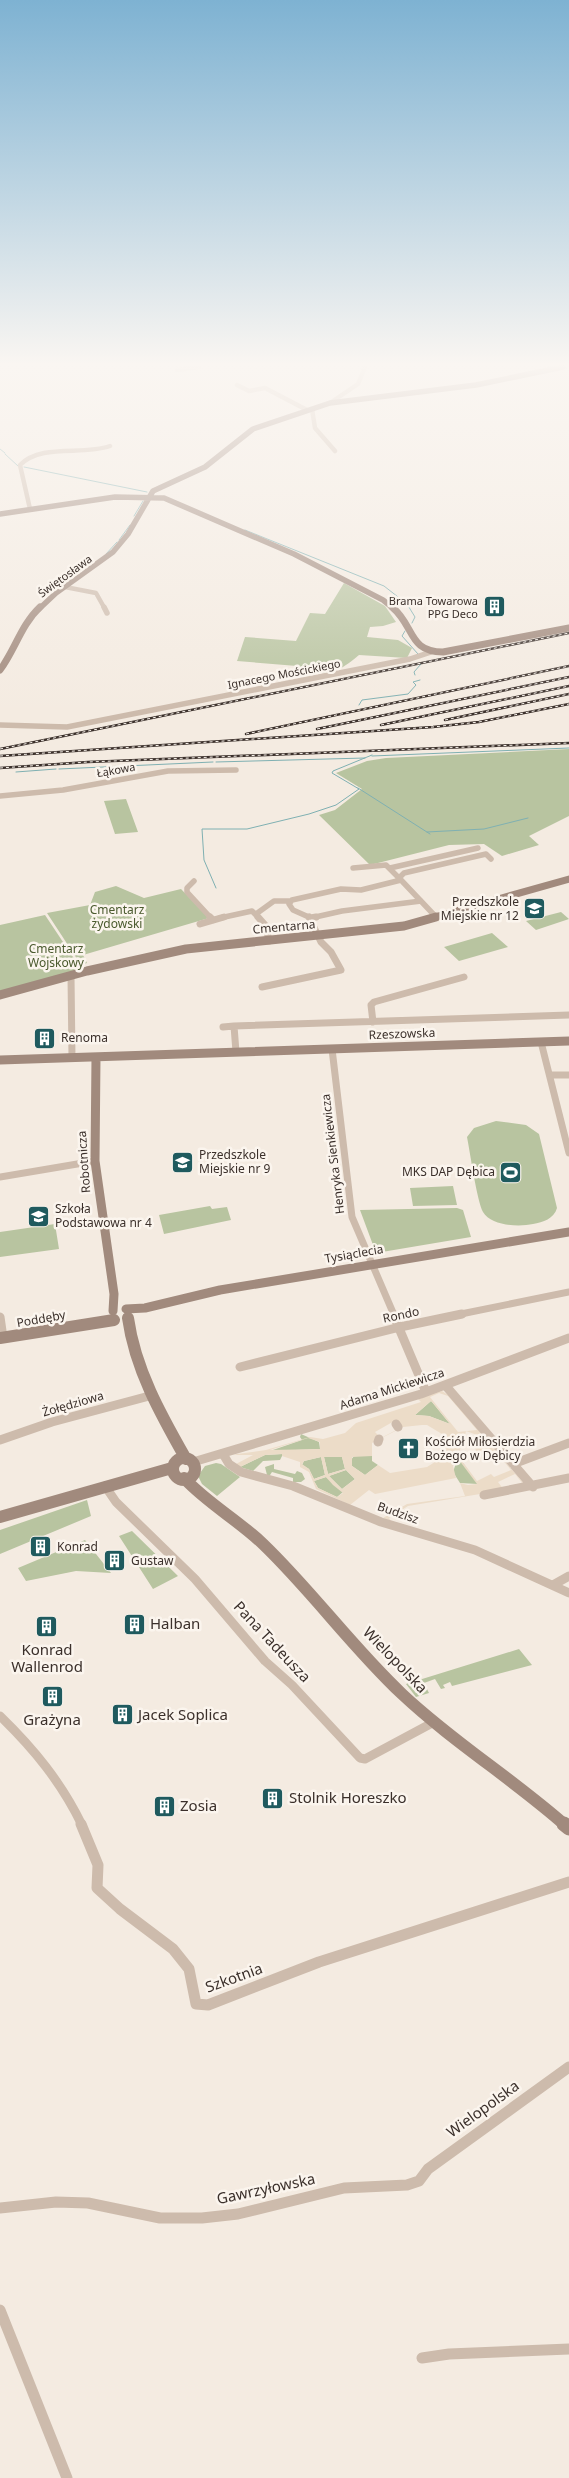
<svg xmlns="http://www.w3.org/2000/svg" width="569" height="2478" viewBox="0 0 569 2478" font-family="'Noto Sans',sans-serif">
  <style>
    .green { fill: #b8c4a0 }
    .plaza { fill: #ecdcc8; fill-rule: evenodd }
    .lines { fill: none; stroke-linecap: round; stroke-linejoin: round }
    .stream { stroke: #7fb0b2; stroke-width: 1 }
    .street-far4 { stroke: #cdbbac; stroke-width: 4.5 }
    .street-far3 { stroke: #cdbbac; stroke-width: 5.5 }
    .street-far2 { stroke: #cdbbac; stroke-width: 7 }
    .street-far1 { stroke: #cdbbac; stroke-width: 9 }
    .street { stroke: #cdbbac; stroke-width: 11 }
    .secondary-far4 { stroke: #a18a7d; stroke-width: 5.5 }
    .secondary-far3 { stroke: #a18a7d; stroke-width: 7 }
    .secondary-far2 { stroke: #a18a7d; stroke-width: 9 }
    .secondary-far1 { stroke: #a18a7d; stroke-width: 12 }
    .secondary { stroke: #a18a7d; stroke-width: 15 }
    .rail-casing { stroke: #3b302b; stroke-width: 2.5 }
    .rail { stroke: #fbf5ee; stroke-width: 1; stroke-dasharray: 3; stroke-linecap: butt }
    .labels { text-anchor: middle; stroke-width: 5; stroke-linejoin: round; paint-order: stroke }
    .far-street-label { font-size: 11px; fill: #3b302b; stroke: #fbf5ee }
    .far-poi-label { font-size: 11px; fill: #3b302b; stroke: #fbf5ee; text-anchor: end }
    .poi-label { font-size: 12px; fill: #3b302b; stroke: #fbf5ee; text-anchor: start }
    .park-label { font-size: 12px; fill: #4a5a2e; stroke: #fbf5ee }
    .street-label { font-size: 12px; fill: #3b302b; stroke: #fbf5ee }
    .near-poi-label { font-size: 15px; fill: #3b302b; stroke: #fbf5ee; text-anchor: start }
    .near-street-label { font-size: 15px; fill: #3b302b; stroke: #fbf5ee }
  </style>
  <rect width="100%" height="100%" fill="#f4ebe1"/>
  <path class="green" d="M344,583L385,606L396,622L383,626L370,627L367,637L398,640L412,648L407,658L359,655C336,674 332,674 302,671L297,666L237,661L245,637L296,641L310,613L325,614Z
    M569,749V816L529,836L539,845L502,856L484,844L449,845L370,865L319,815L335,810L362,789L336,773L367,761L386,758Z
    M126,799L138,832L115,834L104,801Z
    M116,886L144,898L181,889L209,918L83,955L87,963L81,965L47,913L90,905L95,892Z
    M561,912L569,919L536,930L526,921Z
    M45,915L81,969L0,992V925Z
    M492,933L508,947L459,961L444,947Z
    M496,1121L526,1125L539,1134L557,1208C554,1219 543,1222 533,1224C519,1227 491,1226 483,1212C477,1201 470,1152 467,1137L474,1128Z
    M453,1186L457,1205L413,1206L410,1188Z
    M210,1206L212,1209L227,1207L231,1220L164,1234L159,1215Z
    M457,1208L463,1210L471,1237L376,1253L360,1210Z
    M55,1224L59,1249L0,1257V1232Z
    M431,1401L432,1402L450,1424L429,1416L415,1415Z
    M301,1434L319,1442L320,1449L270,1451L302,1440L300,1437Z
    M283,1454L280,1460L263,1461L253,1471L240,1467L265,1455Z
    M354,1456H372V1461L378,1465L365,1475L352,1466L351,1460Z
    M321,1457L325,1475L314,1479L309,1469L302,1465L304,1461Z
    M324,1457H342L345,1469L328,1474Z
    M457,1460H461L478,1484L460,1483L453,1472Z
    M216,1463L221,1464L240,1477L217,1496L202,1484L198,1476L205,1466Z
    M274,1464V1469L295,1474L297,1471L302,1473L305,1479L301,1482H293V1478L272,1472L270,1475H267L265,1467Z
    M346,1470L355,1479L342,1489L329,1476Z
    M326,1477L343,1492L337,1497L318,1488L314,1481Z
    M87,1500L91,1516L0,1554V1530Z
    M132,1531L178,1576L153,1589L119,1536Z
    M85,1540L111,1573L76,1571L26,1581L18,1568Z
    M519,1649L532,1665L452,1686L450,1682L443,1685L445,1688L441,1689L435,1679L424,1683L429,1693L416,1697L406,1684Z"/>
  <path class="plaza" d="M442,1391L451,1397L524,1484L522,1487L408,1506L389,1518L391,1521L383,1518L407,1504L465,1496L460,1483L468,1485L477,1484L459,1460L453,1466L456,1478L375,1494L369,1490L350,1505L316,1489L309,1472L300,1467V1462L282,1456V1454L265,1455L240,1467L236,1464L253,1455H234L237,1454L266,1450L310,1437L323,1439L345,1433L356,1423L421,1402L418,1399ZM439,1393L448,1396L477,1430L458,1432L430,1397ZM431,1401L432,1402L450,1424L429,1416L415,1415ZM396,1420L402,1427L381,1438L375,1432ZM422,1425H427L447,1437L446,1455L427,1467L390,1473L378,1465L365,1475L352,1466V1457L372,1456V1443L403,1427ZM466,1431L477,1435L475,1455L479,1460L496,1452L511,1470L494,1477L491,1474L477,1481L462,1461L463,1452L460,1451L461,1436L465,1435ZM308,1438L320,1442V1449L270,1450ZM321,1457L325,1475L314,1479L309,1469L302,1464L304,1461ZM324,1457H342L345,1469L328,1474ZM346,1470L355,1479L342,1489L329,1476ZM515,1474L523,1484L521,1487L504,1490L498,1482ZM326,1477L333,1485L343,1493L337,1497L318,1488L314,1481Z"/>
  <g class="lines">
    <path class="stream" d="M0,449L5,453
      M5,454L18,466
      M24,467L147,492
      M134,516L143,501
      M245,530L384,586L407,604L415,617L412,623
      M119,540L130,525
      M106,554L117,542
      M405,631L402,636L418,654
      M415,675L414,672L421,664
      M359,705L362,700L408,694L416,685L413,682L420,680
      M372,756L569,748
      M216,762L365,758
      M59,769L213,762
      M16,772L56,769
      M358,788L430,834
      M427,832L484,829L528,818
      M216,888L204,860L202,829H247L309,814L336,805L359,789L332,773L333,771L372,755"/>
    <path class="street-far4" d="M177,370L199,367
      M237,385L249,391L265,388L307,410
      M330,403L358,384L365,367
      M312,409L315,428L335,451
      M30,509L20,465C42,443 82,456 110,446
      M65,587L96,593L105,609"/>
    <path class="street-far3" d="M104,607L107,613
      M0,725L67,727L410,659L431,652
      M0,796L63,790L168,771L236,770
      M353,868L386,865L401,880
      M390,868L478,848
      M399,878L404,873L486,854L491,859
      M194,881L187,888V892L211,918
      M256,914L274,901H290
      M220,918L252,911L259,918
      M311,918L342,911L421,901
      M311,918L293,910L289,904L292,900L341,889L361,890L401,880L437,918"/>
    <path class="street-far2" d="M210,917L213,920
      M258,917L266,926L269,941
      M311,918L316,917
      M200,924L224,917
      M71,976L72,1057
      M262,987L341,970L331,952L321,942L309,917
      M373,1022L371,1005L374,1002L464,977
      M223,1027L234,1026
      M541,1042L569,1153
      M332,1049L352,1217L394,1315
      M236,1052L234,1026L569,1015
      M550,1075H569
      M0,1177L95,1161
      M456,1315L569,1292"/>
    <path class="street-far1" d="M393,1314L426,1392
      M0,1317L3,1338
      M240,1367L400,1327L462,1314
      M445,1385L533,1487
      M396,1424L398,1427
      M0,1440L52,1422L153,1395
      M378,1442L379,1439
      M223,1454L229,1464L241,1472L293,1486L381,1522L475,1550L569,1593
      M193,1462L421,1394L569,1338
      M513,1464L569,1443
      M105,1486L116,1502L195,1579L265,1661L292,1685L360,1758L365,1759L434,1722
      M484,1495L569,1478
      M553,1585L569,1576
      M0,1716C34,1749 61,1782 82,1825"/>
    <path class="street" d="M81,1824L98,1865L97,1888L120,1909L173,1949L189,1969L196,2004L208,2005L319,1962L569,1882
      M0,2208L56,2202L88,2203L160,2218H202L238,2214L344,2188L407,2185L419,2181L428,2169L569,2067
      M0,2310L67,2478
      M422,2358L449,2354L569,2349"/>
    <path class="secondary-far4" d="M0,514L115,497L164,498L294,554L383,600L394,609
      M39,609L56,593L113,552L128,534L153,491L205,467L253,429L330,403L476,385L563,367"/>
    <path class="secondary-far3" d="M392,607C415,626 408,652 443,652L569,628
      M0,670C15,650 21,625 40,607
      M431,918L569,879"/>
    <path class="secondary-far2" d="M0,995L87,971L186,949L404,926L436,917
      M96,1057L95,1161L114,1294L113,1311
      M0,1060L569,1041
      M126,1309L145,1308L220,1290L569,1232"/>
    <path class="secondary-far1" d="M128,1318C135,1369 161,1415 186,1459
      M0,1338L114,1320
      M173 1469a11 11 0 1 1 22 0a11 11 0 1 1-22 0Z
      M184,1478C207,1503 238,1520 263,1544C312,1591 352,1647 402,1694C453,1742 513,1779 565,1825
      M0,1517L172,1468"/>
    <path class="secondary" d="M564,1824L569,1828"/>
    <defs>
      <path id="rail" d="M445,720L569,694
        M381,725L569,686
        M317,729L569,677
        M246,734L569,666
        M0,749L569,633
        M0,756L433,727L479,722L569,704
        M0,768L88,762L569,743"/>
    </defs>
    <use href="#rail" class="rail-casing"/>
    <use href="#rail" class="rail"/>
  </g>
  <linearGradient id="sky" x2="0" y2="1"><stop stop-color="#7eb2d2"/><stop offset="0.51" stop-color="#faf6f2"/><stop offset="1" stop-color="#faf6f2" stop-opacity="0"/></linearGradient>
  <rect width="569" height="714" fill="url(#sky)"/>
  <defs>
    <symbol id="building-square" viewBox="-11 -11 22 22"><rect x="-9" y="-9" width="18" height="18" rx="4" fill="#1f5a5e" stroke="#fbf5ee"/><path d="M-4-6H4V6H1V3H-1V6H-4ZM-2.5-4.3h1.7v1.8h-1.7ZM.8-4.3h1.7v1.8H.8ZM-2.5-1h1.7V.8h-1.7ZM.8-1h1.7V.8H.8Z" fill="#fff"/></symbol>
    <symbol id="school-square" viewBox="-11 -11 22 22"><rect x="-9" y="-9" width="18" height="18" rx="4" fill="#1f5a5e" stroke="#fbf5ee"/><path d="M0-5L7-2L0 1L-7-2ZM-4 1L0 2.5L4 1V4Q0 6-4 4Z" fill="#fff"/></symbol>
    <symbol id="stadium-square" viewBox="-11 -11 22 22"><rect x="-9" y="-9" width="18" height="18" rx="4" fill="#1f5a5e" stroke="#fbf5ee"/><path d="M0-5a6.5 5 0 1 0 0 10a6.5 5 0 1 0 0-10ZM-3.5-1.8h7v3.6h-7Z" fill="#fff"/></symbol>
    <symbol id="church-square" viewBox="-11 -11 22 22"><rect x="-9" y="-9" width="18" height="18" rx="4" fill="#1f5a5e" stroke="#fbf5ee"/><path d="M-1.2-6h2.4v3.5h3.3v2.4h-3.3V6h-2.4V-.1h-3.3v-2.4h3.3Z" fill="#fff"/></symbol>
  </defs>
  <g fill-rule="evenodd">
    <use href="#building-square" x="482" y="594" width="25" height="25"/>
    <use href="#school-square" x="522" y="896" width="25" height="25"/>
    <use href="#building-square" x="32" y="1026" width="25" height="25"/>
    <use href="#school-square" x="170" y="1150" width="25" height="25"/>
    <use href="#stadium-square" x="498" y="1160" width="25" height="25"/>
    <use href="#school-square" x="26" y="1204" width="25" height="25"/>
    <use href="#church-square" x="396" y="1436" width="25" height="25"/>
    <use href="#building-square" x="28" y="1534" width="25" height="25"/>
    <use href="#building-square" x="102" y="1548" width="25" height="25"/>
    <use href="#building-square" x="122" y="1612" width="25" height="25"/>
    <use href="#building-square" x="34" y="1614" width="25" height="25"/>
    <use href="#building-square" x="40" y="1684" width="25" height="25"/>
    <use href="#building-square" x="110" y="1702" width="25" height="25"/>
    <use href="#building-square" x="260" y="1786" width="25" height="25"/>
    <use href="#building-square" x="152" y="1794" width="25" height="25"/>
  </g>
  <g class="labels">
    <g class="far-street-label">
      <text transform="translate(65 576) rotate(-36)" y="4">Świętosława</text>
      <text transform="translate(284 674) rotate(-11)" y="4">Ignacego Mościckiego</text>
      <text transform="translate(116 770) rotate(-10)" y="4">Łąkowa</text>
    </g>
    <g class="far-poi-label">
      <text x="478" y="605">Brama Towarowa<tspan x="478" dy="13">PPG Deco</tspan></text>
    </g>
    <g class="poi-label">
      <text x="519" y="906" text-anchor="end">Przedszkole<tspan x="519" dy="14">Miejskie nr 12</tspan></text>
      <text x="61" y="1042">Renoma</text>
      <text x="199" y="1159">Przedszkole<tspan x="199" dy="14">Miejskie nr 9</tspan></text>
      <text x="495" y="1176" text-anchor="end">MKS DAP Dębica</text>
      <text x="55" y="1213">Szkoła<tspan x="55" dy="14">Podstawowa nr 4</tspan></text>
      <text x="425" y="1446">Kościół Miłosierdzia<tspan x="425" dy="14">Bożego w Dębicy</tspan></text>
      <text x="57" y="1551">Konrad</text>
      <text x="131" y="1565">Gustaw</text>
    </g>
    <g class="park-label">
      <text x="117" y="914">Cmentarz<tspan x="117" dy="14">żydowski</tspan></text>
      <text x="56" y="953">Cmentarz<tspan x="56" dy="14">Wojskowy</tspan></text>
    </g>
    <g class="street-label">
      <text transform="translate(284 927) rotate(-5)" y="4">Cmentarna</text>
      <text transform="translate(402 1034) rotate(-2)" y="4">Rzeszowska</text>
      <text transform="translate(333 1154) rotate(-97)" y="4">Henryka Sienkiewicza</text>
      <text transform="translate(84 1162) rotate(-94)" y="4">Robotnicza</text>
      <text transform="translate(354 1254) rotate(-10)" y="4">Tysiąclecia</text>
      <text transform="translate(401 1315) rotate(-12)" y="4">Rondo</text>
      <text transform="translate(41 1319) rotate(-10)" y="4">Poddęby</text>
      <text transform="translate(392 1389) rotate(-18)" y="4">Adama Mickiewicza</text>
      <text transform="translate(73 1404) rotate(-16)" y="4">Żołędziowa</text>
      <text transform="translate(398 1513) rotate(19)" y="4">Budzisz</text>
    </g>
    <g class="near-poi-label">
      <text x="150" y="1629">Halban</text>
      <text x="47" y="1655" text-anchor="middle">Konrad<tspan x="47" dy="17">Wallenrod</tspan></text>
      <text x="138" y="1720">Jacek Soplica</text>
      <text x="52" y="1725" text-anchor="middle">Grażyna</text>
      <text x="289" y="1803">Stolnik Horeszko</text>
      <text x="180" y="1811">Zosia</text>
    </g>
    <g class="near-street-label">
      <text transform="translate(272 1642) rotate(47)" y="5">Pana Tadeusza</text>
      <text transform="translate(395 1660) rotate(46)" y="5">Wielopolska</text>
      <text transform="translate(234 1978) rotate(-20)" y="5">Szkotnia</text>
      <text transform="translate(483 2109) rotate(-36)" y="5">Wielopolska</text>
      <text transform="translate(266 2189) rotate(-12)" y="5">Gawrzyłowska</text>
    </g>
  </g>
</svg>
